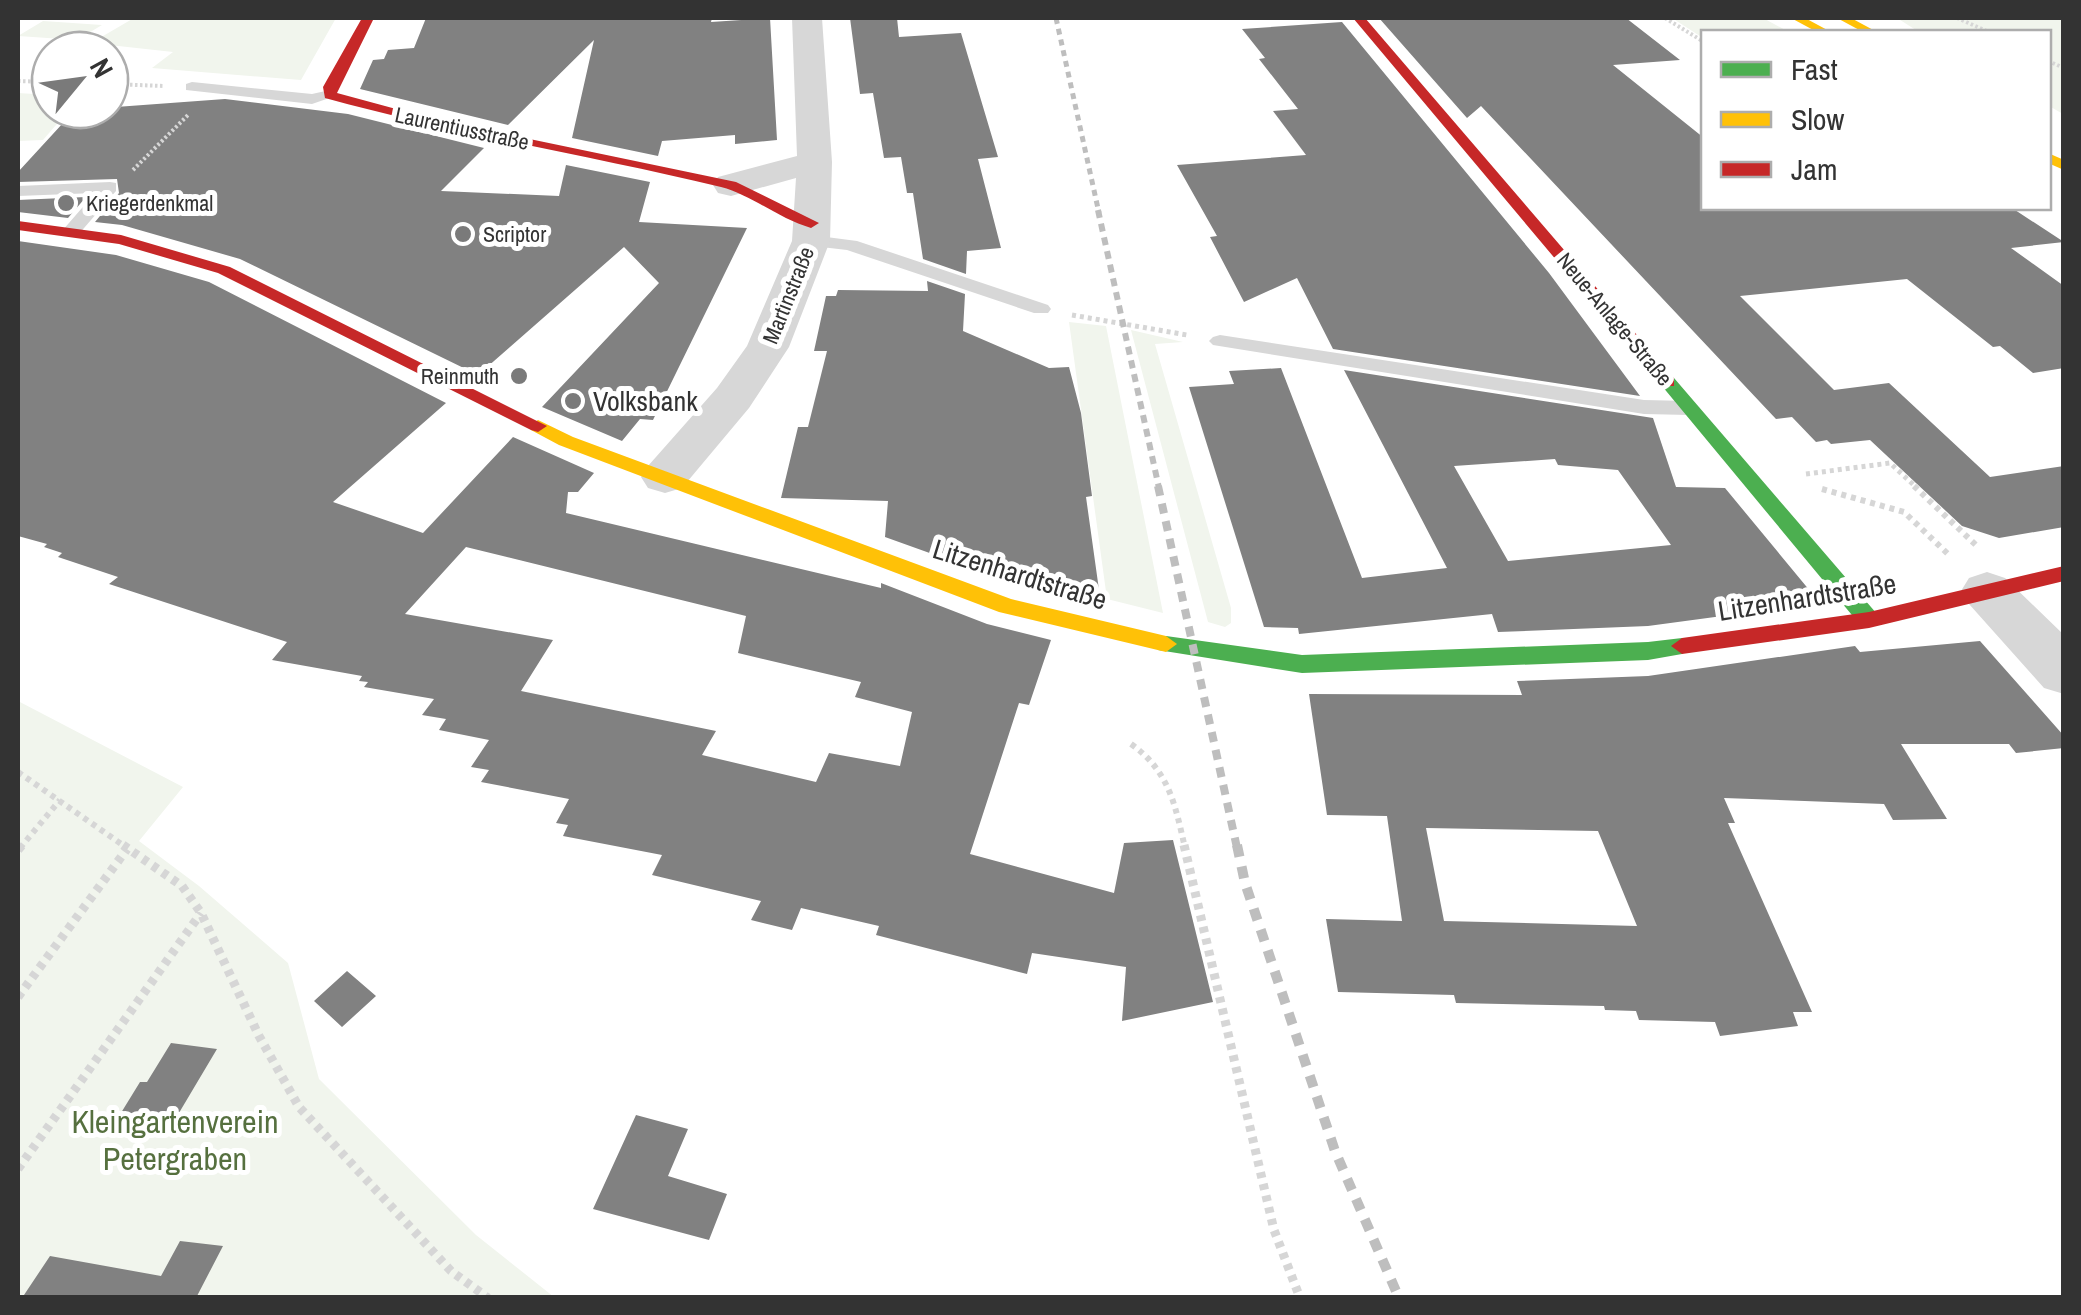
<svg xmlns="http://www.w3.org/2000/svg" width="2081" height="1315" viewBox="0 0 2081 1315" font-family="'Archivo Narrow',sans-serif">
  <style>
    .green { fill: #f1f5ed }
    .building { fill: #818181; fill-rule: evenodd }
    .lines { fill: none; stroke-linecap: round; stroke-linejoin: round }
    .path-far3 { stroke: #d6d6d6; stroke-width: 4; stroke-dasharray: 2.5 2.5; stroke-linecap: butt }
    .path-far2 { stroke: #d6d6d6; stroke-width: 5; stroke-dasharray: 4 4; stroke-linecap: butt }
    .path-far1 { stroke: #d6d6d6; stroke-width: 6; stroke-dasharray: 5 5; stroke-linecap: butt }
    .path { stroke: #d6d6d6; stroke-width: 9; stroke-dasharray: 6 6; stroke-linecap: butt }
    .lane { fill: #d7d7d7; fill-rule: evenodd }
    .street { fill: #d7d7d7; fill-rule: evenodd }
    .fast { fill: #4caf50; fill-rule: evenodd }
    .slow { fill: #ffc107; fill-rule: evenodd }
    .jam { fill: #c62828; fill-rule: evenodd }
    .rail-far3 { stroke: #bebebe; stroke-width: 5; stroke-dasharray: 6 5; stroke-linecap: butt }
    .rail-far2 { stroke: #bebebe; stroke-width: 6; stroke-dasharray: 8 6; stroke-linecap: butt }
    .rail-far1 { stroke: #bebebe; stroke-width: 8; stroke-dasharray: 10 8; stroke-linecap: butt }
    .rail { stroke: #bebebe; stroke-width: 10; stroke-dasharray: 12 10; stroke-linecap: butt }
    .poi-dot { fill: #7a7a7a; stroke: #fff; stroke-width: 4 }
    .labels { text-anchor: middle; stroke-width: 10; stroke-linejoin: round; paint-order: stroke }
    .far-street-label { font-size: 22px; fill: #333; stroke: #fff }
    .far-poi-label { font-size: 22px; fill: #333; stroke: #fff; text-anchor: start }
    .poi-label { font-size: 28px; fill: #333; stroke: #fff; text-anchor: start }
    .street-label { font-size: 28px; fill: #333; stroke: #fff }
    .near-park-label { font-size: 32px; fill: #56703f; stroke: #fff }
  </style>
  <rect width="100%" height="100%" fill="#fff"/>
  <path class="green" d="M134,18H336L301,80L152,68L173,52L91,43Z
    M1672,18H1763L1789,32H1704L1703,38Z
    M1897,18H2063V114L2049,106L2048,32H1919Z
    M43,21L102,25L77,40L18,36Z
    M18,93L50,95V110H69L43,140L18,141Z
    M1069,322L1106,326L1163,613L1107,599Z
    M1131,330L1183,342L1155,344L1231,608V623L1225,627L1208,622Z
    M18,701L183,787L139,841L199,886L288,963L319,1079L476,1235L554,1297H18Z"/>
  <path class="building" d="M426,18H712L711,22L770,18L777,140L735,144V135L662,141L658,156L572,138L594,40L508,125L360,89L373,60L384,59L388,50L414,48Z
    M850,18H897L899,37L961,33L998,157L978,159L1001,248L967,251L966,274L923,259L913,193H907L901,157L884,158L873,93L860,94Z
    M1379,18H1626L1680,60L1613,65L1704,138V208H2012L2064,242L2011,248L2064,286V368L2033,373L2000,346L1993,347L1907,279L1740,296L1834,390L1889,383L1990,477L2064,466V527L1999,538L1962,526L1870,440L1831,444L1827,440L1816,442L1792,417L1776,419L1481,106L1467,118Z
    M1342,22L1549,273L1640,396L1333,349L1297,278L1244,302L1210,237L1217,236L1177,165L1306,155L1273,111L1298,109L1259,59L1265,58L1242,29Z
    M225,99L348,114L484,148L441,191L559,196L566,165L650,182L639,222L747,228L653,420L640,419L622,441L542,407L659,283L624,247L478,375L240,259L122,225L95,222L119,193L117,179L18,182V172L75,110Z
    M86,197L68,218L18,212V200Z
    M18,241L116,255L209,282L446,403L333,502L423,533L513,437L594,473L578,492H568L566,513L881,588V583L987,624L1051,640L1029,705L1019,703L970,854L1114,893L1124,843L1173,840L1213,1002L1122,1021L1126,967L1032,953L1027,974L876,935L879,926L801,908L792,930L751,920L761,901L652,875L662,855L563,836L568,825L556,823L569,799L481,782L489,770L471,767L489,740L439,730L446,719L422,715L434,699L364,687L368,682L359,681L362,676L272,660L287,642L109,584L118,577L58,557L62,553L44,547L47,544L18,536ZM466,547L746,616L738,653L861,682L855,697L912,712L900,766L829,753L816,782L702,755L716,731L521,691L553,640L405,614Z
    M927,281L965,294L963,331L1049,368L1069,367L1081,413L1092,496L1086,497L1100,597L1068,589L1065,596L1016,584L885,537L888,501L781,498L798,427H808L827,351H814L826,296H836L838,290L928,291Z
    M1281,368L1362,578L1447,568L1344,370L1653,418L1676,487L1725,488L1820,603L1648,626L1498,632L1492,614L1299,634L1298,628L1264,627L1189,387L1234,384L1229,371ZM1555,459L1558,465L1618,470L1671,545L1508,561L1454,466Z
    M1980,641L2064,736V748L2016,753L2009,744H1901L1947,819L1893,820L1884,804L1724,798L1735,823H1728L1812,1012H1793L1798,1026L1720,1036L1715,1022L1639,1020L1636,1011L1605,1010L1604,1006L1456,1003L1454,995L1338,992L1326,919L1402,921L1387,816L1327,815L1309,694L1522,695L1517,681L1648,676L1855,646L1860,652ZM1426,828L1598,831L1637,926L1444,921Z
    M347,971L376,996L342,1027L314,1001Z
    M171,1043L217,1049L170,1128L116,1121L140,1082H147Z
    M636,1115L688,1129L668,1176L727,1194L709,1240L593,1209Z
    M180,1241L223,1246L196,1298H22L50,1256L161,1276Z"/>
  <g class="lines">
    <path class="path-far3" d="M1665,18L1704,42
      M1957,18L1989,32
      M2048,61L2064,68
      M18,81L50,82
      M110,84L164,86
      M133,170L188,115"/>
    <path class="path-far2" d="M1072,315L1187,335
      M1806,474L1890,463L1917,488"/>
    <path class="path-far1" d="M1914,486L1979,548
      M1822,489L1904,512L1949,555
      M1131,744C1169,771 1175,804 1185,848
      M18,772L127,848
      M20,848L60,800"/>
    <path class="path" d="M123,845L182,886L201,913L259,1036L299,1107L451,1271L488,1298
      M1184,845L1274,1230L1300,1298
      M18,850L22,845
      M18,997L127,849
      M18,1169L201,913"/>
    <path class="lane" d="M192,82L312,94L330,90L338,95L312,104L186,90V84Z
      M110,182L116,183V191L78,235L71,237L62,231L95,193L18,196V186Z
      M811,235L857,241L1048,305L1051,309L1048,313H1034L847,250L804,245V237Z
      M1220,335L1644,400L1689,401L1700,408L1689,415L1644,414L1213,345L1209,341L1213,337Z"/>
    <path class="street" d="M792,18H822L832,162L830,241L789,347L749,408L682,488L665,493L648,488L641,477L648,466L717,388L747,346L792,241L796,178L731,196L718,193L713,185L718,177L797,156Z
      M1987,572L2005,578L2064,635V694L2044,688L1969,604L1961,591L1969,578Z"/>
    <path class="fast" d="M1668,377L1674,378L1877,614L1880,620L1877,626H1861L1662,386L1659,382Z
      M1166,636L1302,655L1648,642L1682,638L1693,646L1682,654L1648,660L1302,673L1158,650L1155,644L1158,638Z"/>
    <path class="slow" d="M1791,18H1805L1831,32H1817Z
      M1837,18H1851L1877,32H1863Z
      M2048,153L2064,160V170L2048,163Z
      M538,420L573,437L1011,599L1166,636L1177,644L1166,652L999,612L559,445L531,430L529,426Z"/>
    <path class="jam" d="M362,18H374L337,93L433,119L736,182L819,223L811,228C779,219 752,195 721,187C589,155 456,134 325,98L323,87Z
      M1353,18H1365L1674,378V386H1662Z
      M18,221L121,235L230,267L547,426L538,432L531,430L218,273L119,244L18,230Z
      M2064,566V581L1869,628L1682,654L1671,646L1682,638L1869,612Z"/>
    <path class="rail-far3" d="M1056,18L1099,213"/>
    <path class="rail-far2" d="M1098,210L1159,488"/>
    <path class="rail-far1" d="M1158,486L1237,848"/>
    <path class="rail" d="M1237,845L1245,883L1335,1151L1399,1298"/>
  </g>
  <g class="poi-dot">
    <circle cx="66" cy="203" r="10"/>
    <circle cx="463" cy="234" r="10"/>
    <circle cx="519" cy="376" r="10"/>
    <circle cx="573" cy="401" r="10"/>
  </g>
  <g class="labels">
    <g class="far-street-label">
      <text transform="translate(462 128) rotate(12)" y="8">Laurentiusstraße</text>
      <text transform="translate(788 295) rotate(-68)" y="8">Martinstraße</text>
      <text transform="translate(1615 319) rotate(50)" y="8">Neue-Anlage-Straße</text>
    </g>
    <g class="far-poi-label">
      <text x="86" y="211">Kriegerdenkmal</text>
      <text x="483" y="242">Scriptor</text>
      <text x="499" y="384" text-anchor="end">Reinmuth</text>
    </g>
    <g class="poi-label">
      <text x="593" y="411">Volksbank</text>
    </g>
    <g class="street-label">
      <text transform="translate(1020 574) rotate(17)" y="10">Litzenhardtstraße</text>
      <text transform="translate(1807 597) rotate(-9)" y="10">Litzenhardtstraße</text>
    </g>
    <g class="near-park-label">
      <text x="175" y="1133">Kleingartenverein<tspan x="175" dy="37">Petergraben</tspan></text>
    </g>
  </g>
  <rect width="2081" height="1315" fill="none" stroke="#333333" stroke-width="40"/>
  <rect x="1701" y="30" width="350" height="180" fill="#ffffff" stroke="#adadad" stroke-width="2.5"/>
  <rect x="1721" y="62" width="50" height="15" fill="#4caf50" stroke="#adadad" stroke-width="2.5"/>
  <text x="1791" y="80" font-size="30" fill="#333333">Fast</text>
  <rect x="1721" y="112" width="50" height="15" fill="#ffc107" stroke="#adadad" stroke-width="2.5"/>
  <text x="1791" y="130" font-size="30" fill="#333333">Slow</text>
  <rect x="1721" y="162" width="50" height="15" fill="#c62828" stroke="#adadad" stroke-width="2.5"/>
  <text x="1791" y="180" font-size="30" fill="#333333">Jam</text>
  <g transform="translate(80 80) rotate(61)"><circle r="48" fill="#ffffff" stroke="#adadad" stroke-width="2.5"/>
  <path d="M0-8L18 38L0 25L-18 38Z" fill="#7a7a7a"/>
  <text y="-15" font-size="28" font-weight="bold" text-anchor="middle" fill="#333333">N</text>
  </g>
</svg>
